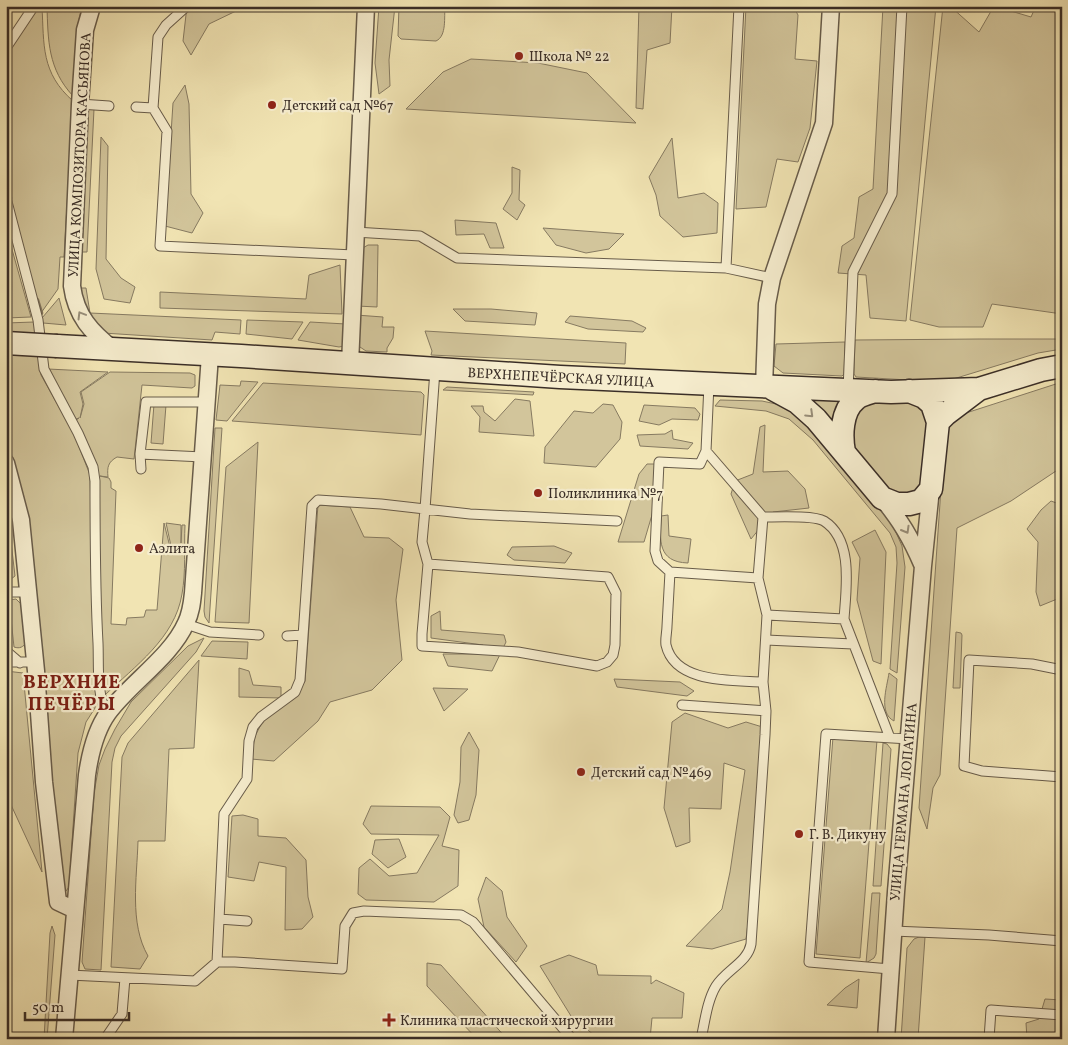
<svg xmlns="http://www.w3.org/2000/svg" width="1068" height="1045" viewBox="0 0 1068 1045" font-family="Vollkorn,serif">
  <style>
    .green { fill: #d2c59b; stroke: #867a61 }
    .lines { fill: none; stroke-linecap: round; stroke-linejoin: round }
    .stream { stroke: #83765e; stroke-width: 4.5 }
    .lane-casing { stroke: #685c4a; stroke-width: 11 }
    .street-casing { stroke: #685c4a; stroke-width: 19 }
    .secondary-casing { stroke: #3a2e27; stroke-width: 25 }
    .lane { stroke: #f6edce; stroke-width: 9 }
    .street { stroke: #f6edce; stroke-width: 16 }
    .secondary { stroke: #f6edce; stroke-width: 22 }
    .secondary-bridge-casing { stroke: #3a2e27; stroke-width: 25; stroke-linecap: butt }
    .secondary-bridge { stroke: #f6edce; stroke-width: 22 }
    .oneway { stroke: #988e7a }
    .poi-dot { fill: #8f2418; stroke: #f6edce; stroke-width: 2 }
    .labels { text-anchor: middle; stroke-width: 4.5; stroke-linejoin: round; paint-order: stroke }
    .poi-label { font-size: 14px; fill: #3a2e27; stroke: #f6edce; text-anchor: start }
    .street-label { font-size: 14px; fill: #3a2e27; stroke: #f6edce }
    .district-label { font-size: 19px; font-weight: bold; letter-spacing: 1px; fill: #7a1f14; stroke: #f6edce }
  </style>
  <rect width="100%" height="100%" fill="#f1e4b3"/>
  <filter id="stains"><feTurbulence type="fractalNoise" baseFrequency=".004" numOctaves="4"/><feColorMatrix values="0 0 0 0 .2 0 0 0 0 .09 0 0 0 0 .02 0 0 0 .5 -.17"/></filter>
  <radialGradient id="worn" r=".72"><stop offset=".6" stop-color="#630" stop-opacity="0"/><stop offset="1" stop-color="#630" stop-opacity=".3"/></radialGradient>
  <path class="green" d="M38,6H42C44,45 41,73 73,101L64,257H60L58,289L41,313L28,272L6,185V54Z
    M47,6H82L77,28L73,96C48,69 48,41 47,6Z
    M187,6H240L236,11L209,24L191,55L183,41Z
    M379,6H395L389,60L390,86L379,94L375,63Z
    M399,6H445C444,17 447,36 436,41L401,39L398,36Z
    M639,6H672L670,43L647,50L643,109L636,108Z
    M746,6H793L798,15L795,59L817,61L810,128L798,162L777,159L766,207L736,209Z
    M883,6H936L906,321L870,318L866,275L838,273L842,246L854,238L859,197L873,189Z
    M943,6H950L979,32L994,6L1031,17L1036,6H1062V314L992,304L983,327H939L910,320Z
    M471,59L538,63L587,73L636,123L406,109L443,72Z
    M185,85L189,104L191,194L203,213L192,233L165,226L173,103Z
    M90,108L94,109L87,252H80L87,110Z
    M101,137L108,146L106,259L121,278L135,287L130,303L104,299L96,269Z
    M672,138L678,198L704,193L718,203L717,233L683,237L660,216L656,195L649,177Z
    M512,167L520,170L519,200L525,205L517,220L503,209L512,193Z
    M455,220L496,223L504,248H490L484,234L456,235Z
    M6,228L31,317L6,318Z
    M543,228L624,234L609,249L586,253L556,245Z
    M368,245H378L377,307L357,306L361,249Z
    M340,265L342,314L160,308V292L306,299L309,275Z
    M78,288H86L90,313L241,320L240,334L215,332L212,340L103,333L91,322Z
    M59,298L66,325L43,323L42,318Z
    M453,309H491L537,313L535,325L465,321Z
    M356,315L383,317L382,327H394L393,338L387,348V352L366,351L357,345Z
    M570,316L632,321L646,328L643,332L588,329L565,322Z
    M247,320L303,322L292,339L246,334Z
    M34,322L41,375L74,434L90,475L96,697L95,708L86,722L78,753L69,887L63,895L41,672L29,519L6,434V323Z
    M310,322L346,324L344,346L339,347L298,340Z
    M425,331L626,343L625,364L431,355L432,351Z
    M979,339H1062V349L1038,353L950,380L926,381L856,377L854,374L855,340Z
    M845,342L844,374L842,376L783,373L774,366L776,344Z
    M48,369L108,372L80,392L83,404L80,418L84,404L81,392L110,372L190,373L195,375V386L192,388L142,385L134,459L117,457C108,462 107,467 108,477L100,476L109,478L111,482V488L116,491L111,624L126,625L127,618L144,617L146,610H157L164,523L170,547L181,551L171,546L166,523L181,525V543L182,525H185C184,547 186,572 182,594C175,638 135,666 105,695L102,691L97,481L99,478L75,421L79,418L73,420Z
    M241,381L258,382L227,421L216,420L220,385L240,386Z
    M1062,382V467L1011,501L957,528L940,775L933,788L927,829L919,808L944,445L948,425L966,413Z
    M263,383L421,392L424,395L421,435L232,421Z
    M447,387L534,392L533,395L443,390Z
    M809,396L841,401L834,420L830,422L807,402Z
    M515,399L530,401L534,436L479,432L480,417L471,406H483L484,412L495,421Z
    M720,400L762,401L776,404L793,410L810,423L891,521L902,546L905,567L897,673L890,669L897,563L896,547L890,533L813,440L789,419L766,411L715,406Z
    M872,400L911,403L919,405L928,414L920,489L907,495L892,492L881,482L854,448L853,422L858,412Z
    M154,404L166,405L163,444L151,443Z
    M603,404L613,405L622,422L620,439L596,467L544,463L545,447L574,411L593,413Z
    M644,405L695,408L700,414L698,420L672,419L659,425L639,421Z
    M765,425L763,472L788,471L805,489L809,508L773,512L751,539L731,494L735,481L753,474L760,427Z
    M215,428H222L209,623L205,617L204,611Z
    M672,430L673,439L693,443L688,449L640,446L637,435L665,434Z
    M258,442L249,623L215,622L226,467Z
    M647,464H657L654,508L644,542H618L639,474Z
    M6,499L15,576L6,583Z
    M1051,501L1062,505V597L1040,606L1036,592L1038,542L1027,529L1041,510Z
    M318,505L350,507L364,537L389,538L403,549L396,600L402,660L372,690L330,702L318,721L274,761L251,759L255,736L264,719L295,698L305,681Z
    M668,515L669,536L691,539L688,563C657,562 660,540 661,516Z
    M875,530L886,552L881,664L873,661L857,600L860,558L852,542Z
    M554,546L572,553L565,563L514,560L507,555L512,547Z
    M16,599L23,606L27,642C23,647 20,649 14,647L9,600Z
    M440,611L441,630L504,635L506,642L492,671L448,666L443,654H482L483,645L431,638V616Z
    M956,632L961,633L962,635L960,688H953Z
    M204,638L196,652L121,736L115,748L112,762L101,970L85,969L82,962L94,793L99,765L105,749L115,729L131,702L188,646Z
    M212,641L248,642L247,659L201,656Z
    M199,660L194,748L169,749L165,841H138C137,878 129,923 148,956L140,969L111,967L122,757L128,743Z
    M239,668L249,671L253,685L281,687V698L239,697Z
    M6,671L23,673L42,872L6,794Z
    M889,673L897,679L894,721C878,713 887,687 889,673Z
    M614,679L680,682L694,691L687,696L617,687Z
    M433,688L468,689L444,711Z
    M685,713L728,728L746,722L769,729L766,784L746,939L712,949L686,946L722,909L730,872L745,770L724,763L721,809L689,808L690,842L676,847L664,808L672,722Z
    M469,732L479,750L476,795L469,820L458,823L454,815L460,782L461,747Z
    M833,737L877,740L860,958L816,954Z
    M883,743L887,744L891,749L881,886H873Z
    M371,806L440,807L450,817L442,846L459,850L458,886L434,902L366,900L358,894L359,868L370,859L389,876L417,873L439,835L371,834L363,824Z
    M243,815L258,819V836L286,838L306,860L308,897L313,917L302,929L285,930L286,867L259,862L254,881L228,877L232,816Z
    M399,839L406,857L388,868L372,854L375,840Z
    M486,877L502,891L507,917L527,946L516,962L484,927L478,899Z
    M872,893H880L876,954L874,958L866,963Z
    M52,926L55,935L47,1039H44L50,933Z
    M919,937H925L918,1039H901L907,948L914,939Z
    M569,955L596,965L598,975L651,976V984L656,980L684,993L682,1018H652L650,1039H620L595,1036L571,1016L540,966Z
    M427,963L441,965L507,1039H477L427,986Z
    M859,979L857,1008L827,1005L845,988Z
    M1045,999L1062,1000V1039H1027L1026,1023L1039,1019Z"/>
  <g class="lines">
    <path class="stream" d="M6,185L10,198
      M37,300L41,313"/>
    <defs>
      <path id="lane" d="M187,6L166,25L158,37L153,108L167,131L160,246L354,255
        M6,48L34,6
        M80,104L109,106
        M136,107L153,108
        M6,198L38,320L44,369L78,433L93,467L95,481C95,535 95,589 98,643C99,666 96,693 107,714
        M355,232L420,236L457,258L726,268L772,278
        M726,268L739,6
        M709,384L706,451L763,517L758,578L767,615L844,619L890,738
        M848,390L853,272L892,194L902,6
        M706,451L700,464L659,462L655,551L658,561L670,572L758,578
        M140,454L203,457
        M141,469L140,454L146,402H207
        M763,517C776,517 814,515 824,521C854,540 846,589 844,619
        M428,564L422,634V646L518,652L597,666L607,662L613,655L615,645L616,593L608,577L428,564L422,542L425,509L470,514L617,521
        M670,572C669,590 668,608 667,626C667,632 665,639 666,645C675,684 733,680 763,682
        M6,592H28
        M186,624L210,632L259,635
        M287,636L303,635
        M766,640L853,644
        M6,651L20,663
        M6,662H35
        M1062,670L1032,664L969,660L964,766L982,771L1062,777
        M682,705L766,711
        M219,919L247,921
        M893,931L989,935L1062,941
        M217,962L224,814L247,779L249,741L253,727L261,717L295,692L300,680L312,506L318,500L381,504L425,509L435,370
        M890,969L809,962L826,734L909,739
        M69,975L195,981L217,962H235L342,969L345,926L353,913L364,911L461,915L473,922L572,1039
        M107,1039V1036L122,1014L125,978
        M701,1039C705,1021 707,1001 716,986C726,970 748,962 751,944L765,735L766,711L763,682L767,615
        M989,1039L991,1010L1062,1015"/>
      <path id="street" d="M92,6L85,30L80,104L72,286C76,316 91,332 114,350
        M350,364L366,6
        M764,387L767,304L772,278L824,123L831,6
        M6,463L21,520L36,671L44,782L58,902L75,910
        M882,498C900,520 911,538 922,564
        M64,1039L87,775C90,754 95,731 108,713C130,683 171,657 186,623C191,613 192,603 193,593L210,355
        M886,1039L896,892L923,566L931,489"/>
      <path id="secondary" d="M57,346L241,356L560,377L891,392L979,389L1041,370L1062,366
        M773,389L797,402L816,419L882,498L897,504H909L921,501L931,489L938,422L932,404L924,397L909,391
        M938,422L946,414L979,389
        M844,452C841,436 841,411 856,399C860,395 869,393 875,391"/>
    </defs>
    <use href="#lane" class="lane-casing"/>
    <use href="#street" class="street-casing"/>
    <use href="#secondary" class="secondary-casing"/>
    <use href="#lane" class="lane"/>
    <use href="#street" class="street"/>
    <use href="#secondary" class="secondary"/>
    <defs>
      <path id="secondary-bridge" d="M6,343L57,346"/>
    </defs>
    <use href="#secondary-bridge" class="secondary-bridge-casing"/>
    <use href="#secondary-bridge" class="secondary-bridge"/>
  </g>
  <defs><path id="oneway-chevron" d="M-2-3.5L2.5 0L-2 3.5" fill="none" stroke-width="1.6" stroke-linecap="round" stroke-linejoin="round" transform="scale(1.25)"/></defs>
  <g class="oneway">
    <use href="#oneway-chevron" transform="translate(81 315) rotate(-121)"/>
    <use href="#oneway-chevron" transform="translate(810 414) rotate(44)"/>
    <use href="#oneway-chevron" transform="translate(906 530) rotate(60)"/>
  </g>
  <g class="poi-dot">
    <circle cx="519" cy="56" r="5"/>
    <circle cx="272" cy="105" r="5"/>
    <circle cx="538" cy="493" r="5"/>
    <circle cx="139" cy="548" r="5"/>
    <circle cx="581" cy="772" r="5"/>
    <circle cx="799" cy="834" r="5"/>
    <path d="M386.5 1012.5h5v5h5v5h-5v5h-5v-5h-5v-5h5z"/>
  </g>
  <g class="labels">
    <g class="poi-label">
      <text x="529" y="61">Школа № 22</text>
      <text x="282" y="110">Детский сад №67</text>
      <text x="548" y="498">Поликлиника №7</text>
      <text x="149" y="553">Аэлита</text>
      <text x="591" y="777">Детский сад №469</text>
      <text x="809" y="839">Г. В. Дикуну</text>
      <text x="400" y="1025">Клиника пластической хирургии</text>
    </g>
    <g class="street-label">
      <text transform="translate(79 155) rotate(-87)" y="5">УЛИЦА КОМПОЗИТОРА КАСЬЯНОВА</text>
      <text transform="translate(561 377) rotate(3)" y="5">ВЕРХНЕПЕЧЁРСКАЯ УЛИЦА</text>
      <text transform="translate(903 802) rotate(-85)" y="5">УЛИЦА ГЕРМАНА ЛОПАТИНА</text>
    </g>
    <g class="district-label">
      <text x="72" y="688">ВЕРХНИЕ<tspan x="72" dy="22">ПЕЧЁРЫ</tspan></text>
    </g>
  </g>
  <rect width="1068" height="1045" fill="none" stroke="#f1e4b3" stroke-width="25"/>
  <rect x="8" y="8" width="1053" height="1030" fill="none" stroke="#3a2e27" stroke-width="2.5"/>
  <rect x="12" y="12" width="1043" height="1020" fill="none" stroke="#3a2e27"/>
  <path d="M25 1012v8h104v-8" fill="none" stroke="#3a2e27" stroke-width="2.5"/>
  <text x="32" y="1012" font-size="15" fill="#3a2e27" stroke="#f6edce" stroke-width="4" paint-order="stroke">50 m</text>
  <rect width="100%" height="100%" filter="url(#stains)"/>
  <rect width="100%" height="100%" fill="url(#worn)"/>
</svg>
